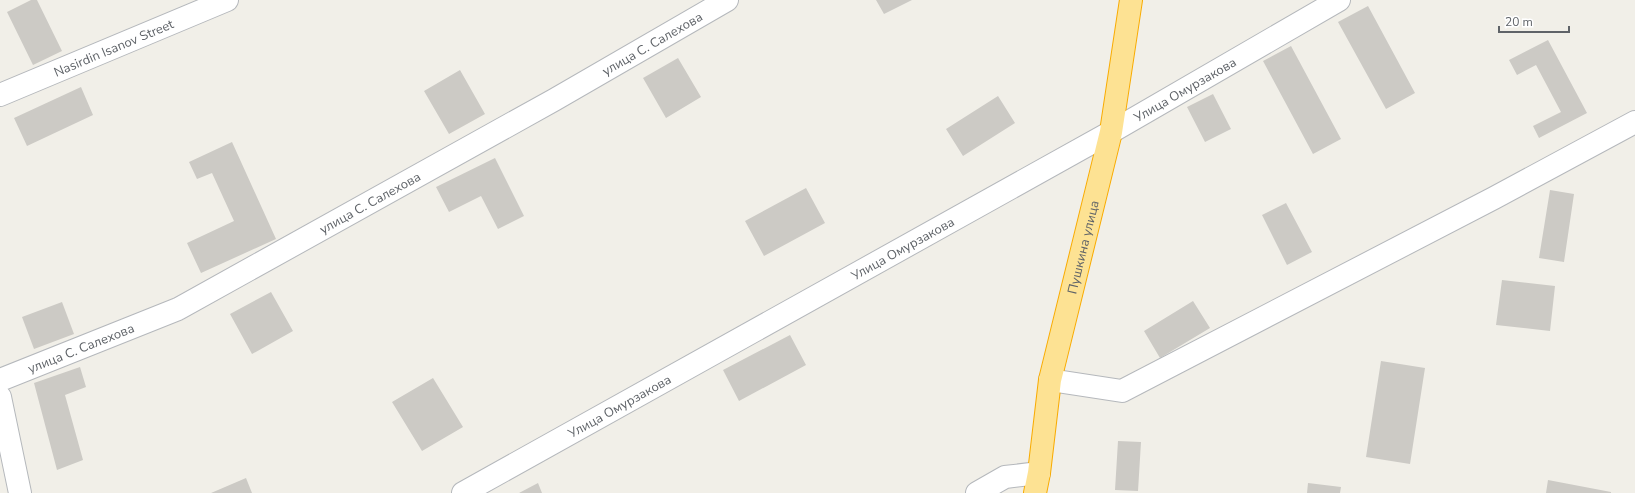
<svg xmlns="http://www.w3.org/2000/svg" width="1635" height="493" viewBox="0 0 1635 493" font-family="'Nunito Sans',sans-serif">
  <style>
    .building { fill: #cccac5 }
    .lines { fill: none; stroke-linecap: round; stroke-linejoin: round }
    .minor-casing { stroke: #b5b8bc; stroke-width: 24 }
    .highway-casing { stroke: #f9ab00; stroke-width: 24 }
    .minor { stroke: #fff; stroke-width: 22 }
    .highway { stroke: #fde293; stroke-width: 22 }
    .labels { text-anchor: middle; stroke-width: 3; stroke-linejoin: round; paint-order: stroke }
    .street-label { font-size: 13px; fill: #5f6368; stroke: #fff }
  </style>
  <rect width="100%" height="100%" fill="#f1efe8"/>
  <path class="building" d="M31,0H37L62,51L33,65L7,12Z
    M876,0H912L884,14Z
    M1368,6L1415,93L1386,109L1338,22Z
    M1548,40L1587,113L1539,138L1533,126L1561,112L1536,65L1517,75L1509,60Z
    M1291,46L1341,139L1313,154L1263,61Z
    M678,58L701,97L666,118L643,78Z
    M460,70L485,114L449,134L424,91Z
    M81,87L93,115L27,146L14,118Z
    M1213,94L1231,129L1205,142L1187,107Z
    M998,96L1015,123L963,156L946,129Z
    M232,142L276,239L201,273L187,243L234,221L212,173L197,179L189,162Z
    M495,158L524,216L498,229L481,196L449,212L436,187Z
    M806,188L825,223L764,256L745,221Z
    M1550,190L1574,194L1564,262L1539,258Z
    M1286,203L1312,252L1287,265L1262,215Z
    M1502,280L1555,286L1550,331L1496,325Z
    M271,292L293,331L252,354L230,314Z
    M1193,301L1210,328L1160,358L1144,331Z
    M62,302L74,334L34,349L22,317Z
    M790,335L806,365L739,401L723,370Z
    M1381,361L1425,368L1410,464L1366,457Z
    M80,367L86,387L65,395L83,460L57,470L34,383Z
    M433,378L463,427L422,451L392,402Z
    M1118,441L1141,442L1138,491L1115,490Z
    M246,478L252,493H211Z
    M1548,480L1611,492V493H1546Z
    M538,483L542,493H519Z
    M1308,483L1341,487L1340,493H1307Z"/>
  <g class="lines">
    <defs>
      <g id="minor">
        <path id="s1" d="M0,95L227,0"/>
        <path id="s2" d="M0,380L178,309L554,100L727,0"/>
        <path d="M1050,380L1122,391L1494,198L1635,122"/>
        <path d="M0,397L20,493"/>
        <path id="s3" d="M463,493L1111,132L1339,0"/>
        <path d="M977,493L1005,477L1039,473"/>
      </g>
      <g id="highway">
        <path id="s4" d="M1035,493L1039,473L1050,380L1111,132L1131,0"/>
      </g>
    </defs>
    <use href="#minor" class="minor-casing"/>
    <use href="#highway" class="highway-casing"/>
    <use href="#minor" class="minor"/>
    <use href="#highway" class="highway"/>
  </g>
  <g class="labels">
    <g class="street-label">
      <text dy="5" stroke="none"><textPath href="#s2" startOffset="735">улица С. Салехова</textPath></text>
      <text dy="5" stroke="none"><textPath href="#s1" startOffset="123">Nasirdin Isanov Street</textPath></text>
      <text dy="5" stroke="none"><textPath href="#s3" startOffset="827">Улица Омурзакова</textPath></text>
      <text dy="5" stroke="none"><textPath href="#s2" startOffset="411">улица С. Салехова</textPath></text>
      <text dy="5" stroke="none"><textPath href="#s4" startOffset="251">Пушкина улица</textPath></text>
      <text dy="5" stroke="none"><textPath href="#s3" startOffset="503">Улица Омурзакова</textPath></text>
      <text dy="5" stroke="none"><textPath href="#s2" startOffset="87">улица С. Салехова</textPath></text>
      <text dy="5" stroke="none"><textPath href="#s3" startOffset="179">Улица Омурзакова</textPath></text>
    </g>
  </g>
  <path d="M1499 26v6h70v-6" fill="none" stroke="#5f6368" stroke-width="2"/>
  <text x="1505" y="26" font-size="12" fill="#5f6368" stroke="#ffffff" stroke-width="3" paint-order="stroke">20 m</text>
</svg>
